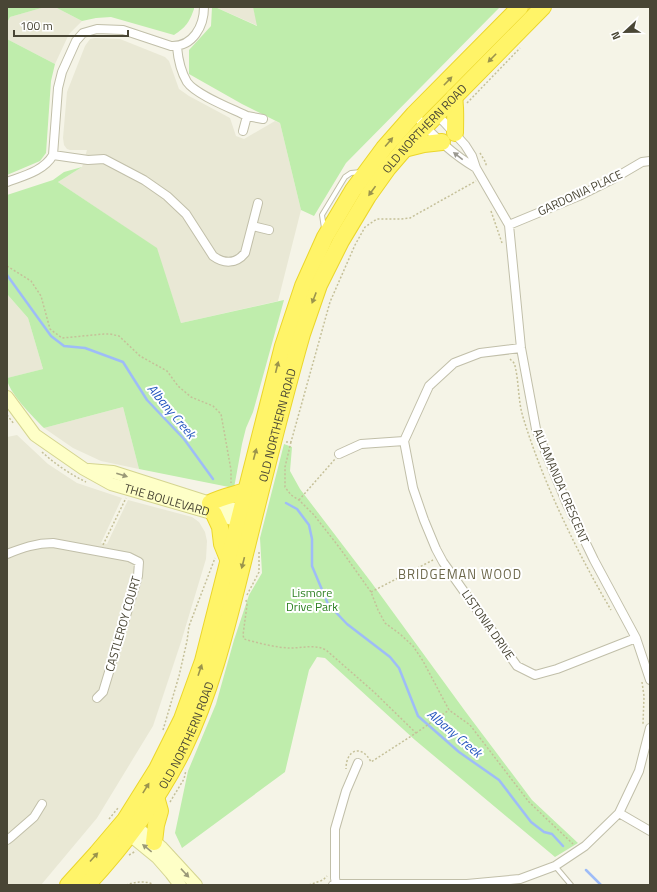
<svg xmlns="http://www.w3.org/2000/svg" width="657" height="892" viewBox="0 0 657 892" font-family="'Titillium Web',sans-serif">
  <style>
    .residential { fill: #e9e8d5 }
    .green { fill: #bfedac }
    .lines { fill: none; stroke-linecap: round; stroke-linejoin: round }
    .stream { stroke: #9ebcf7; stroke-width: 2.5 }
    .lane-casing { stroke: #c1bfa9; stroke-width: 6 }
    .street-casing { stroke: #c1bfa9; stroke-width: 10 }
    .secondary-casing { stroke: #d5d591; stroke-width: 14 }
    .highway-casing { stroke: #ebd62b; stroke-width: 18 }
    .path { stroke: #c5c099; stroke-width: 1.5; stroke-dasharray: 2 2; stroke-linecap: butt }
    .lane { stroke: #fff; stroke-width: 4 }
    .street { stroke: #fff; stroke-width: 8 }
    .secondary { stroke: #feffc7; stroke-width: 12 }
    .highway { stroke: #fff468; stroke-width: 16 }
    .oneway { fill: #9b944c }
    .oneway2 { fill: #9b9990 }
    .oneway3 { fill: #9a9977 }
    .labels { text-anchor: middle; stroke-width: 4; stroke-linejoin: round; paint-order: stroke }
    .street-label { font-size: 12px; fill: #494635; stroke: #fff }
    .park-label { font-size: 12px; fill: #2e8123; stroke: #fff }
    .water-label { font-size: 13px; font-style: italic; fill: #2456bf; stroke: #fff }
    .neighbourhood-label { font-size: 13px; letter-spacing: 1px; fill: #6d684b; stroke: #fff }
  </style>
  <rect width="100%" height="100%" fill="#f5f4e7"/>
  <path class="residential" d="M45,7H55L82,21L69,34L55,64L7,39V23L10,17Z
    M215,7H253L258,26Z
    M95,38L120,39L165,57L169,61L179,89L189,96L230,118L236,136L244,139L275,121L280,123L301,210L278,301L181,323L156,248L58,182L82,167L87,150H70L67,149L64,145L63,138L67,92L85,46L90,39Z
    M7,294L28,318L43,369L7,378Z
    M123,407L139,469L101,461L73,448L44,428Z
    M17,435L48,464L77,483L122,498L101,543L107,544L128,500L192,517L199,522L205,532L207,541L206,559L181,642L153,726L97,818L41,885H7V437Z"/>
  <path class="green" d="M7,7H45L10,17L7,23Z
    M55,7H194V9C189,23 186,27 174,35L111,17L96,18L82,21Z
    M212,7H215L257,26L253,7H500L346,163L314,216L301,210L280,123L242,104L189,74V50L211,26Z
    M7,39L55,64L51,81L46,153L40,161L7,175Z
    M82,167L58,182L157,248L181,323L284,300L253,412L246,428L242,444L234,488L139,469L123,407L44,428C34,418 7,391 7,378L43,369L28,318L7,294V195L53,180L64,172Z
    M284,444L292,447L290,471L300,489L371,582L465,711L532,800L578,843L555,857L415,740L325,658L317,657L309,670L285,772L182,848L175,833L188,771L216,704L234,640L249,595L262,573L260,538Z"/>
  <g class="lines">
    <path class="stream" d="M7,275L51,336L64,346L85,348L123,362L147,400L184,439L213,479
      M286,503L297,509L309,525L312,539V566L328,604L347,624L390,657L399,668L418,716L459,752L499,780L531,822L544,832L552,834L563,846
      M586,870L601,885"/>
    <defs>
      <path id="lane" d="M324,228L322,215L345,177L351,173L361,172
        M555,866L571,885"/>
      <path id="street" d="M177,47C178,58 181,72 187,82C196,95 233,109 247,116
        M414,114C432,135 452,154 476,168
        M435,114L444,122L465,145L472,156L476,168L509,225L521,348L536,429L567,504L594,560L636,638L650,680
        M243,131L247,116L263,119
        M53,155L88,160L104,159L144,180L167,196L186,214L213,256C224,264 236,264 245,253L258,203
        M7,182C23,176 44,171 53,155L58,88L62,72L76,41L83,33L97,29L123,30L171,46C193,47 204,26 204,7
        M509,225L579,196L613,179L642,162L650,161
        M252,226L269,230
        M521,348L480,353L454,363L429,386L404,441L413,488L424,520L436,549L443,562L517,666L535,675L557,669L636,638
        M339,454L361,444L404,441
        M7,554C22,548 36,543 53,543L129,557L139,562L138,576L103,692L97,698
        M619,813L650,831
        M7,840L11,837L34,817L42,804
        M336,884L335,878V829L346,791L358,763
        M333,885L336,884H467L520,879L555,866L585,846L619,813L639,771L650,728"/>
      <g id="secondary">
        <path id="s1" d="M7,397L35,435L84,469L111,484L246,523"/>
        <path d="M89,470L113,472L210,503L248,512"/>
        <path d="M129,823L145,834L162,848L196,885"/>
        <path d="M124,830L157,857L171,873L180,885"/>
      </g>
      <g id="highway">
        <path d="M454,97C456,109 455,121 455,133"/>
        <path d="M404,149L424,144L442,142"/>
        <path d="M210,503C221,497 233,495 246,491"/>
        <path d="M214,514L220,527L222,544L228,559"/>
        <path d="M154,842L156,825L160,811L156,797"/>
        <path d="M68,885L97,853L125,820L157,769L182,719L203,661L283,346L303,286L325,237L353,190L384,148L414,114L520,7"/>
        <path id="s2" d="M87,885C125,844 158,800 183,750C210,694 225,634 240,574C260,494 279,414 302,334L319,285L341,241L368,196L388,168L413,139L543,7"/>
      </g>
    </defs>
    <use href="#lane" class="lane-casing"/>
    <use href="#street" class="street-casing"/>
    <use href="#secondary" class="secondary-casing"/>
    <use href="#highway" class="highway-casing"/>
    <path class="path" d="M467,103L520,48
      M480,153L486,163V167
      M491,211L502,243
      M7,266L31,281L41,296L50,329L62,338L104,334H110L119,336L140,356L167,371L178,386L191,397L213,406L221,414L231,470V483
      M510,359C512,361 515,363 515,366C519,382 518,401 523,417C543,483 577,552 611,610
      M7,415L14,424
      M286,442H291L330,302L355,245L365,227L377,219H401L410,218L476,181
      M291,442L285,467V487L291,495L299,500L314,515L339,547L371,592L378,610L385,623L400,634L413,646L423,661L449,710L470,725L529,802L573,844
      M42,452C55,464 70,474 86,482
      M299,500L335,459
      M103,545L126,498
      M371,592L433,560
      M247,595L259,572V550
      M246,600L247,605L243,635L244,639C258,643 277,648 291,648C303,648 315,644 326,650L374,692L416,733L371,762C362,744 346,749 346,769
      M642,682L644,696L643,724
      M163,730L179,676L187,641L189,626L215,558
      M416,733L449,710
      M170,802L184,779L186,770
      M109,819L118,808
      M129,855L136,851
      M126,885C135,882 146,880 154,885
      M309,885L323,880L327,876"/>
    <use href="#lane" class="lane"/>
    <use href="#street" class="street"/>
    <use href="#secondary" class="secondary"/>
    <use href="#highway" class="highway"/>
  </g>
  <defs><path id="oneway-solid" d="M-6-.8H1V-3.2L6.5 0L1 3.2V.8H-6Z"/></defs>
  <g class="oneway">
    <use href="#oneway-solid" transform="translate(492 58) rotate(134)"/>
    <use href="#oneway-solid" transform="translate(448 81) rotate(-46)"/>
    <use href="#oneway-solid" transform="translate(389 142) rotate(-49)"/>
    <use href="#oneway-solid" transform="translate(372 191) rotate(126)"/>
    <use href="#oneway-solid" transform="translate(314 298) rotate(111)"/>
    <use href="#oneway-solid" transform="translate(277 367) rotate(-76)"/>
    <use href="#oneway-solid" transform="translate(255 454) rotate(-75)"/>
    <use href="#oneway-solid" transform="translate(243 563) rotate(104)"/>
    <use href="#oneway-solid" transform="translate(200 670) rotate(-71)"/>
    <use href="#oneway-solid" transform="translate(146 788) rotate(-58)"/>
    <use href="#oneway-solid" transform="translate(94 857) rotate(-48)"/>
  </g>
  <use class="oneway2" href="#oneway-solid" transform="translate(458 156) rotate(-142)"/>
  <g class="oneway3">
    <use href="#oneway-solid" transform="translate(122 475) rotate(18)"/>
    <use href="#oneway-solid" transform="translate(147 848) rotate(-141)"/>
    <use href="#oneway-solid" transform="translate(185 873) rotate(47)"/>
  </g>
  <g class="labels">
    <g class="street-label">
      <text dy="4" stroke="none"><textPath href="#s2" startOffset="841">OLD NORTHERN ROAD</textPath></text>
      <text transform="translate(580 193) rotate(-25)" y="4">GARDONIA PLACE</text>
      <text dy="4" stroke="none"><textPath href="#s2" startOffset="505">OLD NORTHERN ROAD</textPath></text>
      <text transform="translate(561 486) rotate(67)" y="4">ALLAMANDA CRESCENT</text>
      <text dy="4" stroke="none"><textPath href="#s1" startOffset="196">THE BOULEVARD</textPath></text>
      <text transform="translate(123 624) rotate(-74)" y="4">CASTLEROY COURT</text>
      <text transform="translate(488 625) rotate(55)" y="4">LISTONIA DRIVE</text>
      <text dy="4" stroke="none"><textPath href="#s2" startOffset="181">OLD NORTHERN ROAD</textPath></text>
    </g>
    <g class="park-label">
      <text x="312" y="597">Lismore<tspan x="312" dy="14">Drive Park</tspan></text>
    </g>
    <g class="water-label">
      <text transform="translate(172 411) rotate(50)" y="5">Albany Creek</text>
      <text transform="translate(455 733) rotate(40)" y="5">Albany Creek</text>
    </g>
    <g class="neighbourhood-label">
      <text x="460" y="579">BRIDGEMAN WOOD</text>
    </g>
  </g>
  <rect width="657" height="892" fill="none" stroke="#494635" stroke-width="16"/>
  <g transform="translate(625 32) rotate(248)" stroke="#ffffff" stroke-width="3" paint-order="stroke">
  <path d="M0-3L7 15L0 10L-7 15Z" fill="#494635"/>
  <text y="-6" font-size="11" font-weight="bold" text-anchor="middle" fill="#494635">N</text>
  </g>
  <path d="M14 30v6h114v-6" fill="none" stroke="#494635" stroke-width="2"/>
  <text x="20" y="30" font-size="12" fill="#494635" stroke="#ffffff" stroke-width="3" paint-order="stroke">100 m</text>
</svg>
